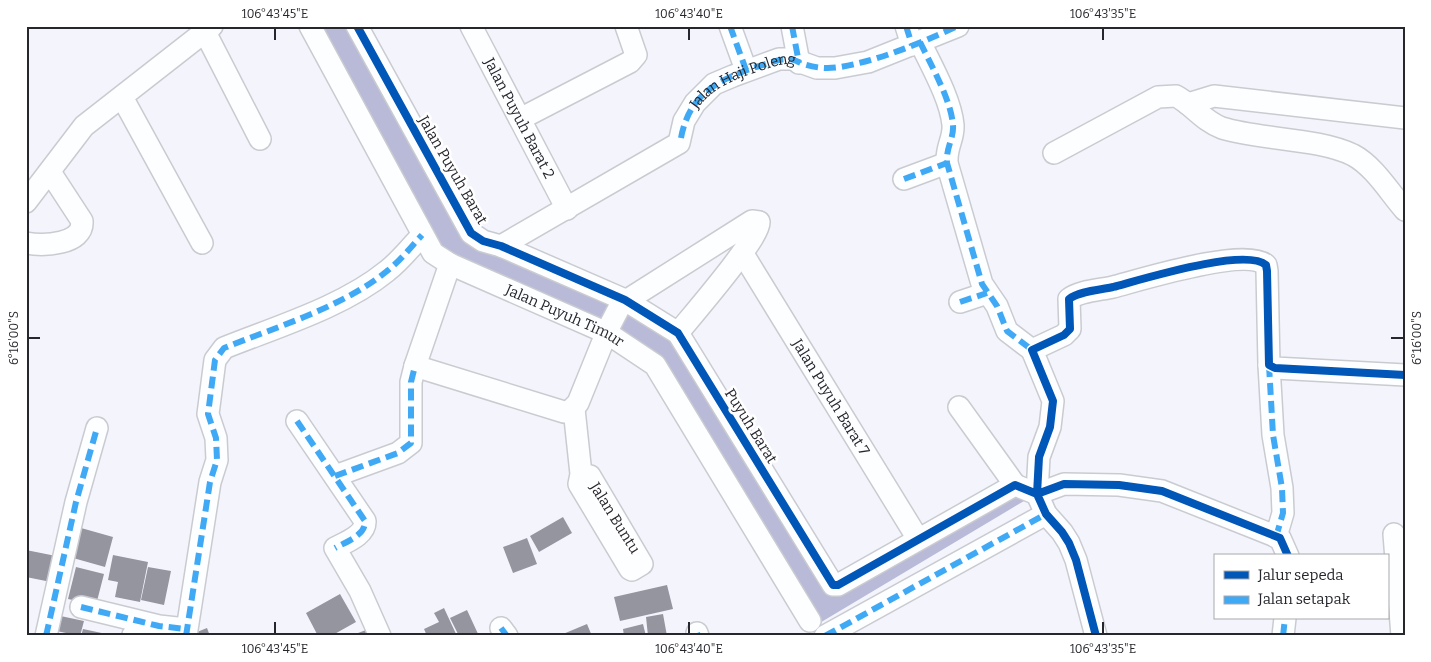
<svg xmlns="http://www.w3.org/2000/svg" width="1431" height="662" viewBox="0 0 1431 662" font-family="Bitter,serif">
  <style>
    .water { fill: #b8bad8 }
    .building { fill: #95959f }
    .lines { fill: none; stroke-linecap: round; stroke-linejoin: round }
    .minor-casing { stroke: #cacbd1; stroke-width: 24 }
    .minor { stroke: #fdfeff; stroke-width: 21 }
    .quiet { stroke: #3fa9f5; stroke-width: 6; stroke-dasharray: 12 6; stroke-linecap: butt }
    .cycleway-casing { stroke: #fff; stroke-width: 11 }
    .cycleway { stroke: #0057b8; stroke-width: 8 }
    .ticks { fill: none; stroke: #26272d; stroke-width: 2 }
    .labels { text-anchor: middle; stroke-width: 5; stroke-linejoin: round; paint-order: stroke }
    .street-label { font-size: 15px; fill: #26272d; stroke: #fff }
    .neatline { fill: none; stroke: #26272d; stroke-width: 2 }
    .ticks-label { font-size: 12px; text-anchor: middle; fill: #26272d }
  </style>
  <rect width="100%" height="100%" fill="#f4f5fc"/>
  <path class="water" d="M320,26H351L464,235L620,307L671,336L830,594L1016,486L1024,501L818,624L660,360L441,251Z"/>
  <path class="building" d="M33,26H55V28H33Z
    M563,517L572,533L539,552L530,536Z
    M74,526L113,537L105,567L66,556Z
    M527,538L537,564L513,573L503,547Z
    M26,550L61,557L56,583L26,577Z
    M113,555L148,562L140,602L115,597L118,582L108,580Z
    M76,567L104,574L96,605L68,599Z
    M148,567L171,571L164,605L141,600Z
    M667,585L673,609L620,621L614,597Z
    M340,594L356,622L331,636H318L306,613Z
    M444,608L457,636H427L424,629L439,622L434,613Z
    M467,610L479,636H459L450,618Z
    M663,614L667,636H648L646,617Z
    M56,615L84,621L80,636L52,630Z
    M587,624L592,636H563V634Z
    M643,624L646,636H624L623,629Z
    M207,628L210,636H187Z
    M83,629L111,635V636H81Z
    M366,630L368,636H350Z"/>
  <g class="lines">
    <defs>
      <g id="minor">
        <path id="s1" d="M310,26L433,253L450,264L607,333L655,365L810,621"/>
        <path d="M357,26L471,233L483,241L501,246L625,300L678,333L833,585H838L1015,485L1037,494L1064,484L1119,485L1162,491L1280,538L1288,556"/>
        <path id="s2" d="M471,26L567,209"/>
        <path d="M730,26L746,70"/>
        <path d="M792,26L799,63"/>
        <path d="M906,26L912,45"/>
        <path d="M205,32L260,139"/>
        <path d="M920,42C931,65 951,100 953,125C954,139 946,146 947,163L982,284L997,306L1007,331L1032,350"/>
        <path d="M122,97L202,243"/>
        <path d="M1188,104L1214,96L1405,118"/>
        <path d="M520,119L630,62L636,55L626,26"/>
        <path d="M1054,153L1158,97L1176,96C1193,105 1203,121 1222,128C1261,140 1318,138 1353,155C1374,166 1390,193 1405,210"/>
        <path d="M904,179L947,163"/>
        <path d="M26,202L84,126L212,26"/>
        <path d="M26,243C43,246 84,245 82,221L50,172"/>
        <path d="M501,246L679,143L684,121L695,103L714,84L733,76L779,59H792L817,68H835L868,62L958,26"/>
        <path id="s3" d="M743,254L918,539"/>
        <path d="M450,264L415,366L564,412L570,411L578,403L608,329L621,304L752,221L759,222C762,235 690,318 678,333"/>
        <path d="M960,302L987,293"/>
        <path d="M1269,365L1273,435L1282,488L1283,513L1276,537"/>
        <path d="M959,407L1015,485"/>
        <path d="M574,409L581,474L579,484L630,569L632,570L642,564L590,476L581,474"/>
        <path d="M297,421L365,521C366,535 346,542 335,548L360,591L380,636"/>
        <path d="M335,476L398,453L411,443V382L415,366"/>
        <path d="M1394,534L1402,636"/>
        <path d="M81,607L159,626L186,629"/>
        <path d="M501,628L507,636"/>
        <path d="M697,633L698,636"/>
        <path d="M133,635V636"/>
        <path d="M46,636L76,502L97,428"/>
        <path d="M186,636L210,482L217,460L216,438L208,414L215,360L224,348C276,327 343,307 387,271C400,261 411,247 422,235"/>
        <path d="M825,636L1046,514"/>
        <path d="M1096,636L1076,560L1069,543L1062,532L1046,514L1037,494L1039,457L1050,427L1053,401L1032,350L1064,335L1070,329L1069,299C1079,291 1100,290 1113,287C1140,280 1245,247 1266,265L1267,271L1269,365L1275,368L1405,375"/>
        <path d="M1283,636L1285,618"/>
      </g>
    </defs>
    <use href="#minor" class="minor-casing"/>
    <use href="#minor" class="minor"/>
    <g class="quiet">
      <path d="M730,26L746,70"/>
      <path d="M792,26L799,63"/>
      <path d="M906,26L912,45"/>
      <path d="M920,42C931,65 951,100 953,125C954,139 946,146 947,163L982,284L997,306L1007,331L1032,350"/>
      <path id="s4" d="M681,138C689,95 717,80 756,67C767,64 777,59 789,59C794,59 798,62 803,64C816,68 827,69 840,67C881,60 920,43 958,26"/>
      <path d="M904,179L947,163"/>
      <path d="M960,302L987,293"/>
      <path d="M1269,365L1273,435L1282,488L1283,513L1276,537"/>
      <path d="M297,421L365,521C366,535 346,542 335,548"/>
      <path d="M335,476L398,453L411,443V382L415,366"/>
      <path d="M81,607L159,626L186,629"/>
      <path d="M501,628L507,636"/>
      <path d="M697,633L698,636"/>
      <path d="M133,635V636"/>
      <path d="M46,636L76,502L97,428"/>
      <path d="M186,636L210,482L217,460L216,438L208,414L215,360L224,348C276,327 343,307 387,271C400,261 411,247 422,235"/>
      <path d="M825,636L1046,514"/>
      <path d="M1283,636L1285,618"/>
    </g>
    <defs>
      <path id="cycleway" d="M357,26L471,233L483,241L501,246L625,300L678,333L833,585H838L1015,485L1037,494L1064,484L1119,485L1162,491L1280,538L1288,556
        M1096,636L1076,560L1069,543L1062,532L1046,514L1037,494L1039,457L1050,427L1053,401L1032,350L1064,335L1070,329L1069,299C1079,291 1100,290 1113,287C1140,280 1245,247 1266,265L1267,271L1269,365L1275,368L1405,375"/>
    </defs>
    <use href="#cycleway" class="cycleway-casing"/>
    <use href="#cycleway" class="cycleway"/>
  </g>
  <path class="ticks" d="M275,28V40M689,28V40M1103,28V40M28,338H40M1391,338H1404M275,622V634M689,622V634M1103,622V634"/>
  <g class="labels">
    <g class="street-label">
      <text dy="5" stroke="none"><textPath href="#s4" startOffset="92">Jalan Haji Poleng</textPath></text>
      <text dy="5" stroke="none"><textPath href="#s2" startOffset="104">Jalan Puyuh Barat 2</textPath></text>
      <text transform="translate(453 170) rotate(60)" y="5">Jalan Puyuh Barat</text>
      <text dy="5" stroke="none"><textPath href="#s1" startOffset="404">Jalan Puyuh Timur</textPath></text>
      <text dy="5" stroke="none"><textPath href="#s3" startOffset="168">Jalan Puyuh Barat 7</textPath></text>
      <text transform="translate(751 426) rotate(58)" y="5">Puyuh Barat</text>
      <text transform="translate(615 518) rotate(58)" y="5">Jalan Buntu</text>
    </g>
  </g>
  <rect width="1431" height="662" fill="none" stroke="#ffffff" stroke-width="55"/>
  <rect x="1214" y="554" width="175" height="65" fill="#ffffff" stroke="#a8a9ab"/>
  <rect x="1224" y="571" width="25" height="8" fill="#0057b8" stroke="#a8a9ab"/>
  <text x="1258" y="580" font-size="15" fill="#26272d">Jalur sepeda</text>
  <rect x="1224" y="596" width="25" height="8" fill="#3fa9f5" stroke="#a8a9ab"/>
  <text x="1258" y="604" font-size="15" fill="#26272d">Jalan setapak</text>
  <rect x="28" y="28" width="1376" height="606" class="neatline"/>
  <g class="ticks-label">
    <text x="275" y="18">106°43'45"E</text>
    <text x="689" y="18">106°43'40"E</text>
    <text x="1103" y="18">106°43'35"E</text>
    <text transform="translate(1417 338) rotate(-90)" y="4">6°16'00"S</text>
    <text transform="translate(14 338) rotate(-90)" y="4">6°16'00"S</text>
    <text x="275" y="653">106°43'45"E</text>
    <text x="689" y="653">106°43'40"E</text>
    <text x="1103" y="653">106°43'35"E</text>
  </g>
</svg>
